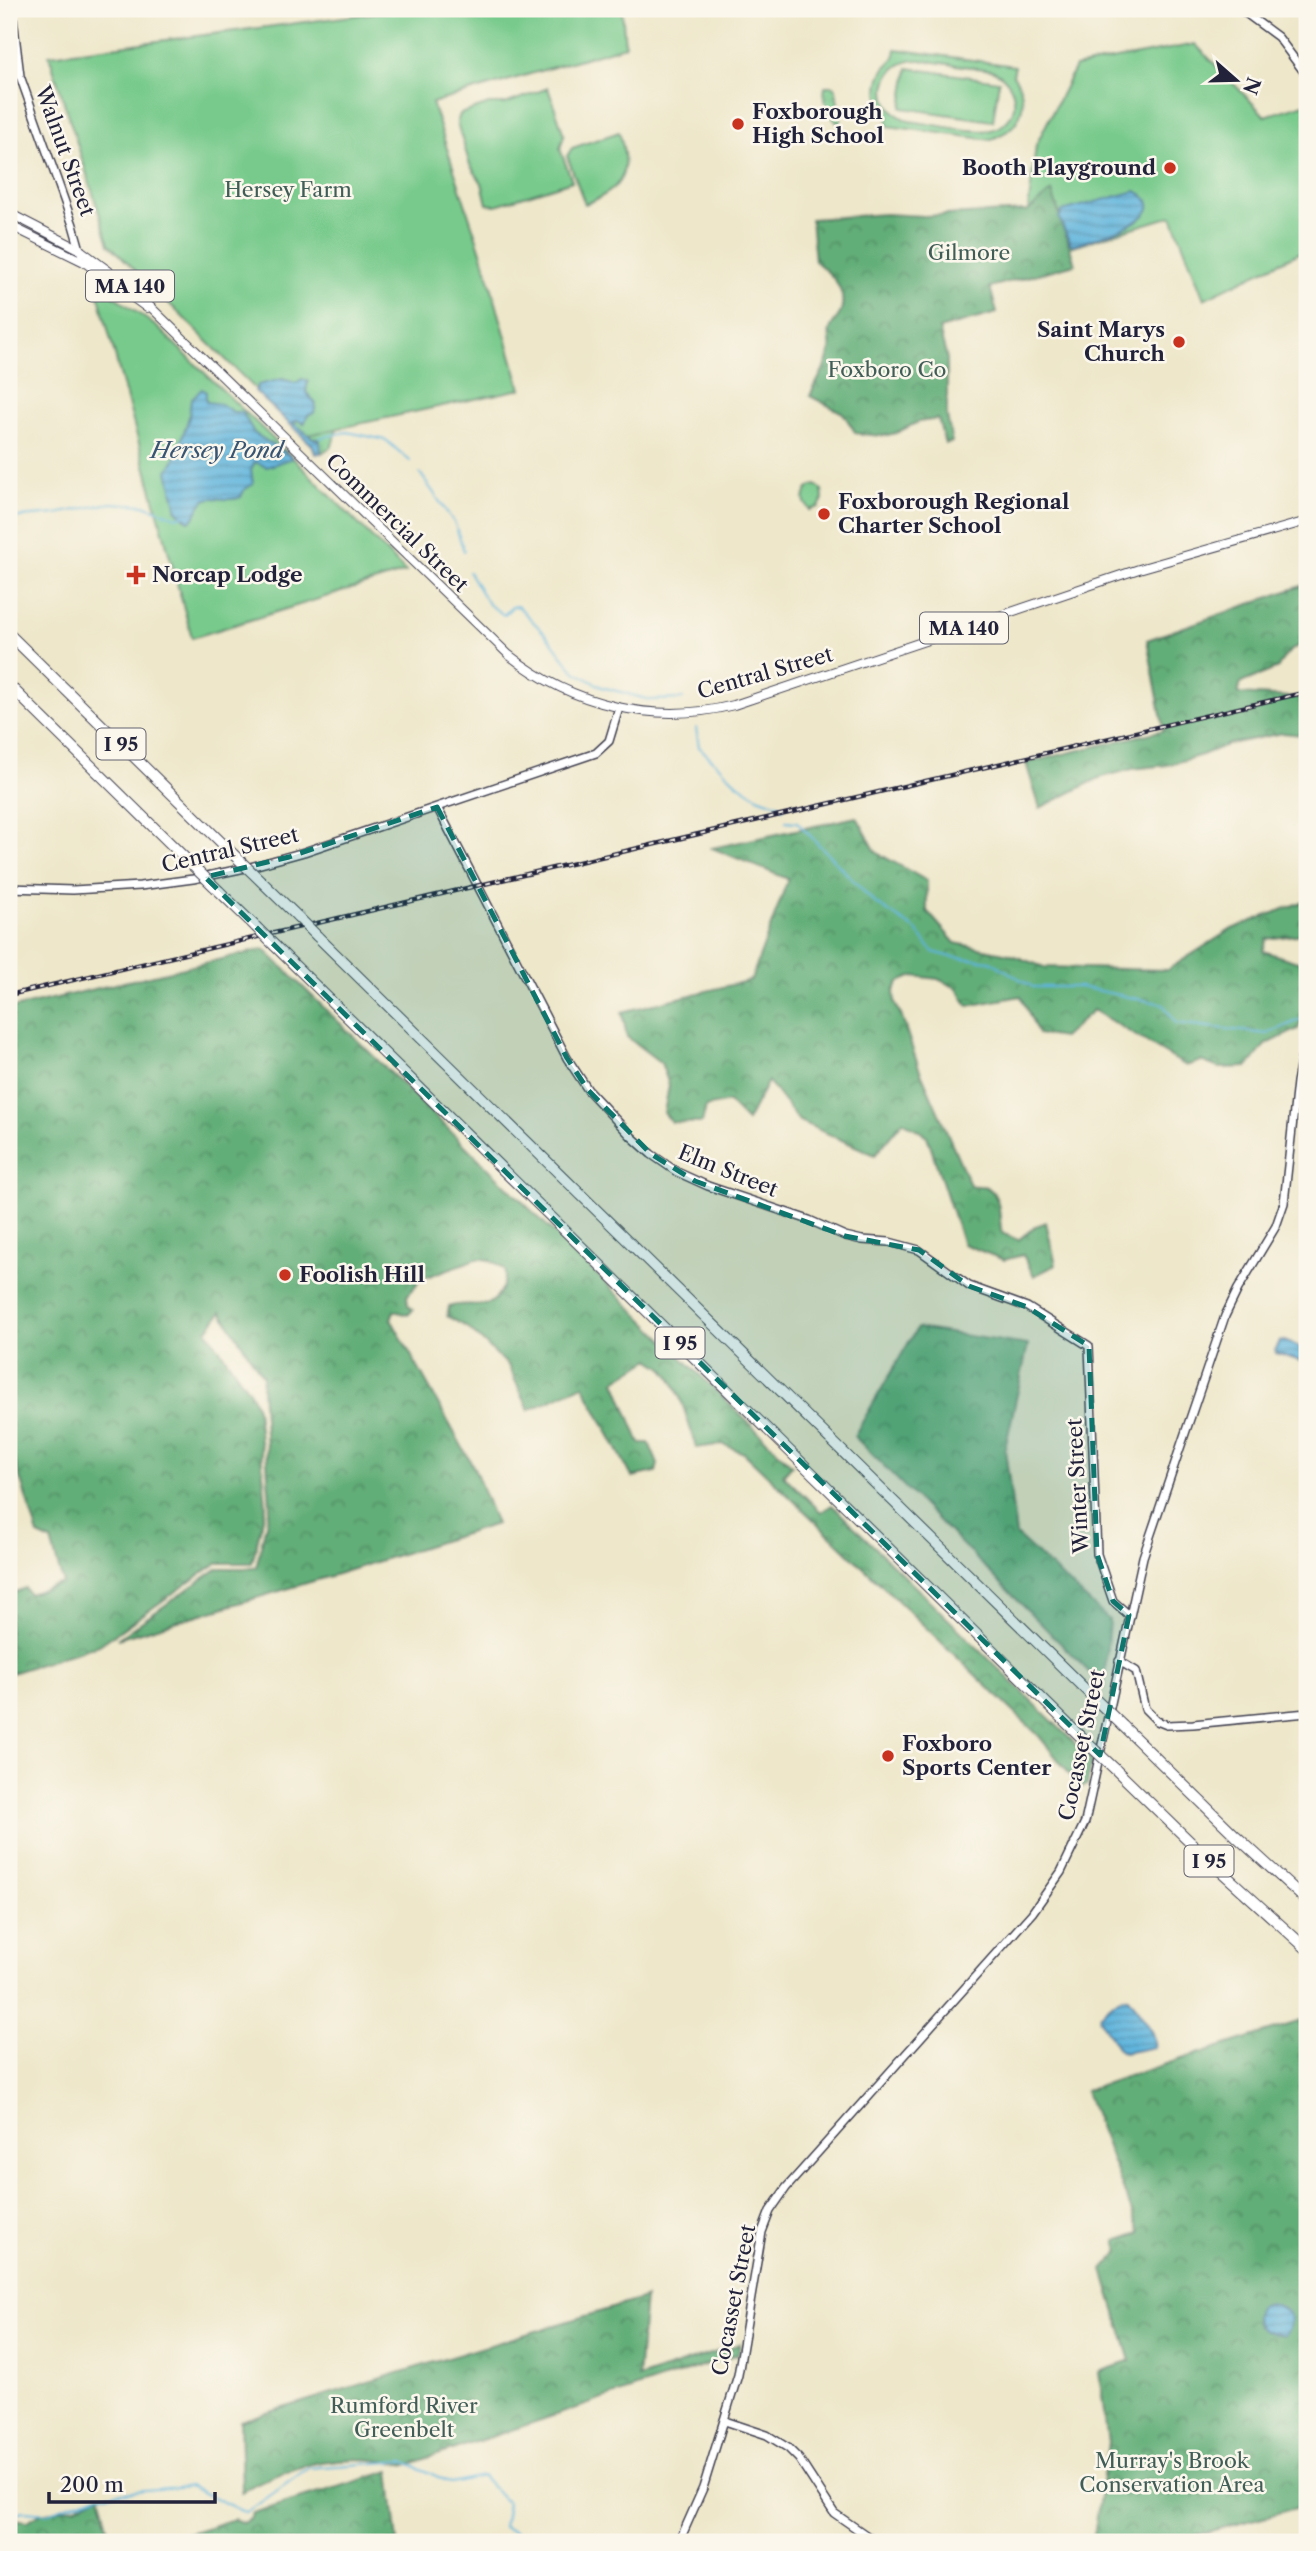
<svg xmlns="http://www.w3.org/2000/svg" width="1316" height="2551" viewBox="0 0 1316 2551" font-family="'Libre Caslon Text',serif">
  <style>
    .grass { fill: url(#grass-tufts); stroke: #4d7664; stroke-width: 2 }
    .forest { fill: url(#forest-crowns); stroke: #42685a; stroke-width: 2 }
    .wetland { fill: url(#wetland-marsh); stroke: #4d7664; stroke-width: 2 }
    .green { fill: #78ca8c; stroke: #4d7664; stroke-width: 2; fill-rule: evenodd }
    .water { fill: url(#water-rules); stroke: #426c8c; stroke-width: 2 }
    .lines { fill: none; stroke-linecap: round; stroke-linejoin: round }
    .stream { stroke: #61b5dd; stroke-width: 2 }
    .secondary-casing { stroke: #414050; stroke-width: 10 }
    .primary-casing { stroke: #414050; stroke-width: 10 }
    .highway-casing { stroke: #414050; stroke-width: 12 }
    .secondary { stroke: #fff; stroke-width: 7 }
    .primary { stroke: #fff; stroke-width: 8 }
    .highway { stroke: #fff; stroke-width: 10 }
    .rail-casing { stroke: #22223b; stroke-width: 4.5 }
    .rail { stroke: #fbf7ec; stroke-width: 2; stroke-dasharray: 5; stroke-linecap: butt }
    .highway-bridge-casing { stroke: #414050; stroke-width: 12; stroke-linecap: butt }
    .highway-bridge { stroke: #fff; stroke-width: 10 }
    .marked { fill: #0f766e; fill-opacity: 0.2; stroke: #0f766e; stroke-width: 5; stroke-dasharray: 14 9; stroke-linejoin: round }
    .poi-dot { fill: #c8321e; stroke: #fbf7ec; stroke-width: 2.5 }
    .labels { text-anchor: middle; stroke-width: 5; stroke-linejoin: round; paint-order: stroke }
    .shield { fill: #fbf7ec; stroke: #636270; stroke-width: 2 }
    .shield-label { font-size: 19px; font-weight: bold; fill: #22223b }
    .poi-label { font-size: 21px; font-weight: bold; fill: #22223b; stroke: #fbf7ec; text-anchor: start }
    .street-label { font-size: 21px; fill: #22223b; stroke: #fbf7ec }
    .park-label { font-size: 21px; fill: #405d57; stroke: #fbf7ec }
    .water-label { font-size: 23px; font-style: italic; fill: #385574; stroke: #fbf7ec }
  </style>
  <defs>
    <pattern id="grass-tufts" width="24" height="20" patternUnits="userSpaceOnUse" patternTransform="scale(1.75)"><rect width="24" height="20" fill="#78ca8c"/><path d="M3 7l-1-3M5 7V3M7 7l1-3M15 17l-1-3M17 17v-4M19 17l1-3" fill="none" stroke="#68ad7a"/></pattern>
    <pattern id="forest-crowns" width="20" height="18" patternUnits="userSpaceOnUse" patternTransform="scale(1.75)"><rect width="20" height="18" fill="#62ae78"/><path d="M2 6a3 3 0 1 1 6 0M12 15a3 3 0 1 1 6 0" fill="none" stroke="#508d64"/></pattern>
    <pattern id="wetland-marsh" width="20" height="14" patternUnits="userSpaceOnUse" patternTransform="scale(1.75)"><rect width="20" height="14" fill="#78ca8c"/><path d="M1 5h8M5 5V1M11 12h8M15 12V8" fill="none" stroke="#68ad7a"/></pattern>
    <pattern id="water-rules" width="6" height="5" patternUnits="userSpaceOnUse" patternTransform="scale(1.75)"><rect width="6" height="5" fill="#61b5dd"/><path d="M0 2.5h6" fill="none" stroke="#5093b4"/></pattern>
  </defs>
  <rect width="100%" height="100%" fill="#fbf7ec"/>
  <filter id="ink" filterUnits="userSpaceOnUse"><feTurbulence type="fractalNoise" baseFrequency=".0143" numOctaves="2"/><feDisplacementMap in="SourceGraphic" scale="14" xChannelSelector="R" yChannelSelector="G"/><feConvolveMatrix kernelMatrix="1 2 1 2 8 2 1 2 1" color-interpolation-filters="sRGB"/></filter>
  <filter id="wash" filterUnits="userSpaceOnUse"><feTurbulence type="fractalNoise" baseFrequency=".00686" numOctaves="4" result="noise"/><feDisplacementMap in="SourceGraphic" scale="28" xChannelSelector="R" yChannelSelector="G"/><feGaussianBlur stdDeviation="1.57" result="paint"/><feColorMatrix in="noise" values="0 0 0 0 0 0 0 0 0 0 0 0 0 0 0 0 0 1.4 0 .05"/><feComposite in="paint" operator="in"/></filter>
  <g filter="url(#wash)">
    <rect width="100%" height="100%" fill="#eee7ca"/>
    <path class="grass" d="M825,86H833L836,90L841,126C829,117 822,100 825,86Z"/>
    <path class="forest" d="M1052,191L1075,264L990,287L997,313L939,329L947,359V416L952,442L945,444L938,419L918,422L896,433L883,436L860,434L855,432L843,413L810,396C816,382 827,367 830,351C832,344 828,337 830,330C832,322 839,318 841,311C848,289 829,272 815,261L811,219L885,214L924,216L1028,211Z
      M1307,584V642C1294,647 1283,654 1278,668L1241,683L1238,694L1307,698V733L1302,735L1283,733L1229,744L1202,755L1167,765L1132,769L1099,778L1040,808L1026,763L1164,730L1147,640Z
      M857,817L876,852L927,881V911L955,943L1009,954L1044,967L1167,970L1232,929L1307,900V922L1303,934L1267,939L1263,951L1307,965V1005L1298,1029L1265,1045L1248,1067L1219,1068L1201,1061L1186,1066L1093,1010L1063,1038L1038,1034L1021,996L968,1006L957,988L938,979L913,976L899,982L894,991L895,1003L901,1015L919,1068L970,1185C975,1187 982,1185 986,1187C1003,1194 998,1220 1002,1233L1018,1240L1036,1226L1046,1222L1056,1265L1034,1276L1023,1255L1004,1260L963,1244L927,1136L903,1121L875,1155L799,1121L768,1081L747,1121L728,1102L706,1107L702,1123L672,1122L664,1113L669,1085L661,1063L627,1037L622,1012L751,980L788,879L712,848Z
      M264,949L792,1465L783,1475L821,1512L832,1505L1092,1760L1087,1785L1080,1787L1039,1736L744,1453L723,1444L697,1448C688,1425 680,1385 664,1369C660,1365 654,1363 650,1359L615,1381L640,1443H649L658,1464L656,1472L632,1477L583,1385L529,1410L508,1365L467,1327L447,1316L449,1307C466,1299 490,1314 500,1292C504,1285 506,1278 505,1270C495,1262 489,1258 476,1259L421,1279L407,1296L408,1305L413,1310L408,1315L394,1311L391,1319L475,1470L496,1524L334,1575L117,1639L218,1568H256L270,1506L262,1389L263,1376L221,1312L207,1331L251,1394L257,1408L266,1506L252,1563H217L99,1645L9,1674V1595L25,1588L29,1594L63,1583L51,1541L38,1535L9,1443V1009Z
      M917,1328L1028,1345L1005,1449L1016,1535L1109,1620L1104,1687L854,1436Z
      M1307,2019V2505L1171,2542H1093L1108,2443L1099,2372L1131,2361L1103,2270L1120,2251L1116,2241L1140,2233L1085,2090Z
      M645,2298L638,2378L740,2344L738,2354L407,2465C344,2452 298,2461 242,2492L240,2421Z
      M390,2471L398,2542H160L234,2519L243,2523L251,2517L253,2513Z
      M100,2494L112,2542H9L14,2519L27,2521L41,2513L75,2507Z"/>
    <path class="wetland" d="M338,425L332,446L322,453L319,446L320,440L311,437L307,432Z"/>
    <path class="green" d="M406,9H622L625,46L432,103L483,258L521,389L303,436L109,244L49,55Z
      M1195,44L1265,116L1307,103V249L1204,299L1172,216L1070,247L1052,191L1028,211L1036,145L1075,67Z
      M896,49L1015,66L1013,75C1027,93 1026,118 1006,132C1001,135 995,137 991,140L887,126L888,117C877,103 874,84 885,68C891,61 895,59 896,49ZM920,60L991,70C1020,80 1024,122 991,130C975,134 928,123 909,121C872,108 880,59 920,60Z
      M908,68L999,81L993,121L902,108Z
      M548,88L564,135L560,149L572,181L496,205L487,204L482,183L470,165L457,123L460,114L489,104H505Z
      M619,132C632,172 623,190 585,204L567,156L572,148Z
      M95,282L157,327L292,457L406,572L192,638Z
      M816,485L822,490L823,499L819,507L810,510L805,503C803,495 807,486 816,485Z"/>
    <path class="water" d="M1136,191C1184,216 1089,240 1073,245L1070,243L1059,218L1062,211Z
      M282,379L296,383L302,379L308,381L306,392L316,404L314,413L308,415L304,424L298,420L293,422L311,437L320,441L321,453L315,454L313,446L255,391L258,385Z
      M202,389L206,392V402L221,404L233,412H242L254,433L293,458L267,467L255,462L251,470L253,484L244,490L241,497C218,506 207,483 194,518L189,521L177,511L168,471L175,459L189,417L191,399Z
      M1284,1341L1302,1348L1305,1356L1307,1353V1359L1300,1361L1276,1353L1275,1349L1279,1342Z
      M1122,1996L1128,1997C1137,2010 1157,2032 1154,2047L1124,2053L1118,2049L1099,2018V2015Z
      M1270,2303C1289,2309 1299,2320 1283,2336C1272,2333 1250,2328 1256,2312C1259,2304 1262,2304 1270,2303Z"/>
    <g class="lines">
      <path class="stream" d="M319,438L347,432L386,440L410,461
        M420,473L455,524L464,551
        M9,518L56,514L111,503L144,505L176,517L183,515
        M469,572L488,604L504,615L512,607L518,606L548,637L574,671L602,687L650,700L683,699
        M696,728L699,747L738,784L758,797L780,805L783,809
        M786,821L797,822L874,902L916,930L933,952L952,957L990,961L1033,987H1080L1163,1004L1176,1023L1267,1034L1304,1018
        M9,2521L10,2514L25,2511L47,2513L101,2494L189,2486L246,2513L308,2468L404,2461L451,2483L482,2476L507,2503L503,2527L534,2542"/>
    </g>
  </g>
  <g filter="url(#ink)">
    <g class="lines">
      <defs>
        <path id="secondary" d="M12,9L20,76L73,225L81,253
          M1240,9L1278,37L1307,76
          M437,807L567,1058L588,1090L632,1137L651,1154L677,1172L708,1186L809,1220L845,1236L862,1240L889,1242L919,1250L969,1286L1027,1307L1089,1346L1097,1554L1113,1601L1129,1615
          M9,888L73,890L140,886L193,879L250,867L304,852L596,753L609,741L619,708
          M1119,1661L1136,1671L1145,1709L1157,1721L1167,1725L1193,1724L1307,1713
          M725,2421L767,2435L788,2448L799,2459L834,2513L876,2542
          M679,2542L703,2488L738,2375L762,2232L770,2211L786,2188L1032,1913L1061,1872L1085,1822L1143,1557L1225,1316L1238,1289L1276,1226L1284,1203L1297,1082L1307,1030"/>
        <path id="primary" d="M9,213L79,249L129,286L509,655C573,706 655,725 734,705L1139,569L1307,521
          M9,225L84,262L147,308"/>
        <path id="highway" d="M9,634L233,854
          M9,685L190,863
          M262,882L298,917
          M219,891L256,927
          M317,936L1094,1698
          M275,946L1085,1741
          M1123,1726L1236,1836L1307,1901
          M1115,1769L1212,1863L1307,1949"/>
      </defs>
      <use href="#secondary" class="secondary-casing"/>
      <use href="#primary" class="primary-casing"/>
      <use href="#highway" class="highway-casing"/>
      <use href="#secondary" class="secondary"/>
      <use href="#primary" class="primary"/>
      <use href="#highway" class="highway"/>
      <defs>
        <path id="rail" d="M9,995L1307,692"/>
      </defs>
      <use href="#rail" class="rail-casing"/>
      <use href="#rail" class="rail"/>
      <defs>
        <path id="highway-bridge" d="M233,854L262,882
          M190,863L219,891
          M298,917L317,936
          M256,927L275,946
          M1094,1698L1123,1726
          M1085,1741L1115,1769"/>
      </defs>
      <use href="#highway-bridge" class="highway-bridge-casing"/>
      <use href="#highway-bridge" class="highway-bridge"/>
    </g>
  </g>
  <path class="marked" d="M437,807L567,1058L588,1090L651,1154L695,1181L845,1236L919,1250L969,1286L1027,1307L1089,1346L1097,1554L1113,1601L1129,1615L1100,1755L205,877L289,857Z"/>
  <g class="poi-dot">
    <circle cx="738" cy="124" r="7"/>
    <circle cx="1170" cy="168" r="7"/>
    <circle cx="1179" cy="342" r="7"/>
    <circle cx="824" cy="514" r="7"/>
    <path d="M132.5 564.5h7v7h7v7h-7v7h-7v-7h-7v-7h7z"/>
    <circle cx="285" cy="1275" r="7"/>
    <circle cx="888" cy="1756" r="7"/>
  </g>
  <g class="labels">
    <g class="shield">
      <rect x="86" y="270.5" width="88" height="31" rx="5"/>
      <rect x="920" y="612.5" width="88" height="31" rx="5"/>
      <rect x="96.5" y="728.5" width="49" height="31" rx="5"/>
      <rect x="655.5" y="1327.5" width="49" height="31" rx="5"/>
      <rect x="1184.5" y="1845.5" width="49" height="31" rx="5"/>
    </g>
    <g class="shield-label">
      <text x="130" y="293">MA 140</text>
      <text x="964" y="635">MA 140</text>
      <text x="121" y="751">I 95</text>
      <text x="680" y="1350">I 95</text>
      <text x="1209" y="1868">I 95</text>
    </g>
    <g class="poi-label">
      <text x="752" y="119">Foxborough<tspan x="752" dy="24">High School</tspan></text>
      <text x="1156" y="175" text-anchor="end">Booth Playground</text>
      <text x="1165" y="337" text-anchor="end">Saint Marys<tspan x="1165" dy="24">Church</tspan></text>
      <text x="838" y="509">Foxborough Regional<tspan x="838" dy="24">Charter School</tspan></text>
      <text x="152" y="582">Norcap Lodge</text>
      <text x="299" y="1282">Foolish Hill</text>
      <text x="902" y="1751">Foxboro<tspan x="902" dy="24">Sports Center</tspan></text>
    </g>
    <g class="street-label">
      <text transform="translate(65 151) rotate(70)" y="7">Walnut Street</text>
      <text transform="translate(397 523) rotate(44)" y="7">Commercial Street</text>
      <text transform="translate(765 673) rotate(-16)" y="7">Central Street</text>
      <text transform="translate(230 850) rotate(-13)" y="7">Central Street</text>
      <text transform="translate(728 1171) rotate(22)" y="7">Elm Street</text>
      <text transform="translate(1078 1486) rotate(-93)" y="7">Winter Street</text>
      <text transform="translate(1082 1745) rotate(-78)" y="7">Cocasset Street</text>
      <text transform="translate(734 2300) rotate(-79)" y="7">Cocasset Street</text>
    </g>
    <g class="park-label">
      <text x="288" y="197">Hersey Farm</text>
      <text x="969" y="260">Gilmore</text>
      <text x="887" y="377">Foxboro Co</text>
      <text x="404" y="2413">Rumford River<tspan x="404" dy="24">Greenbelt</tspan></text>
      <text x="1172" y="2468">Murray's Brook<tspan x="1172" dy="24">Conservation Area</tspan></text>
    </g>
    <g class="water-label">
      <text x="217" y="458">Hersey Pond</text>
    </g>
  </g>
  <rect width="1316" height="2551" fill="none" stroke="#fbf7ec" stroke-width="35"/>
  <g transform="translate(1236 80) rotate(110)" stroke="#fbf7ec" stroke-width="5" paint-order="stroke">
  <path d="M0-5L12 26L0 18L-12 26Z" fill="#22223b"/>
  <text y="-10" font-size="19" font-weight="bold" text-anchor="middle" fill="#22223b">N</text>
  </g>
  <path d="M49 2492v10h166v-10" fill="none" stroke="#22223b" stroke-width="3.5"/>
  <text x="60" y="2492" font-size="21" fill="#22223b" stroke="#fbf7ec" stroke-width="5" paint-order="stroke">200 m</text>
</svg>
